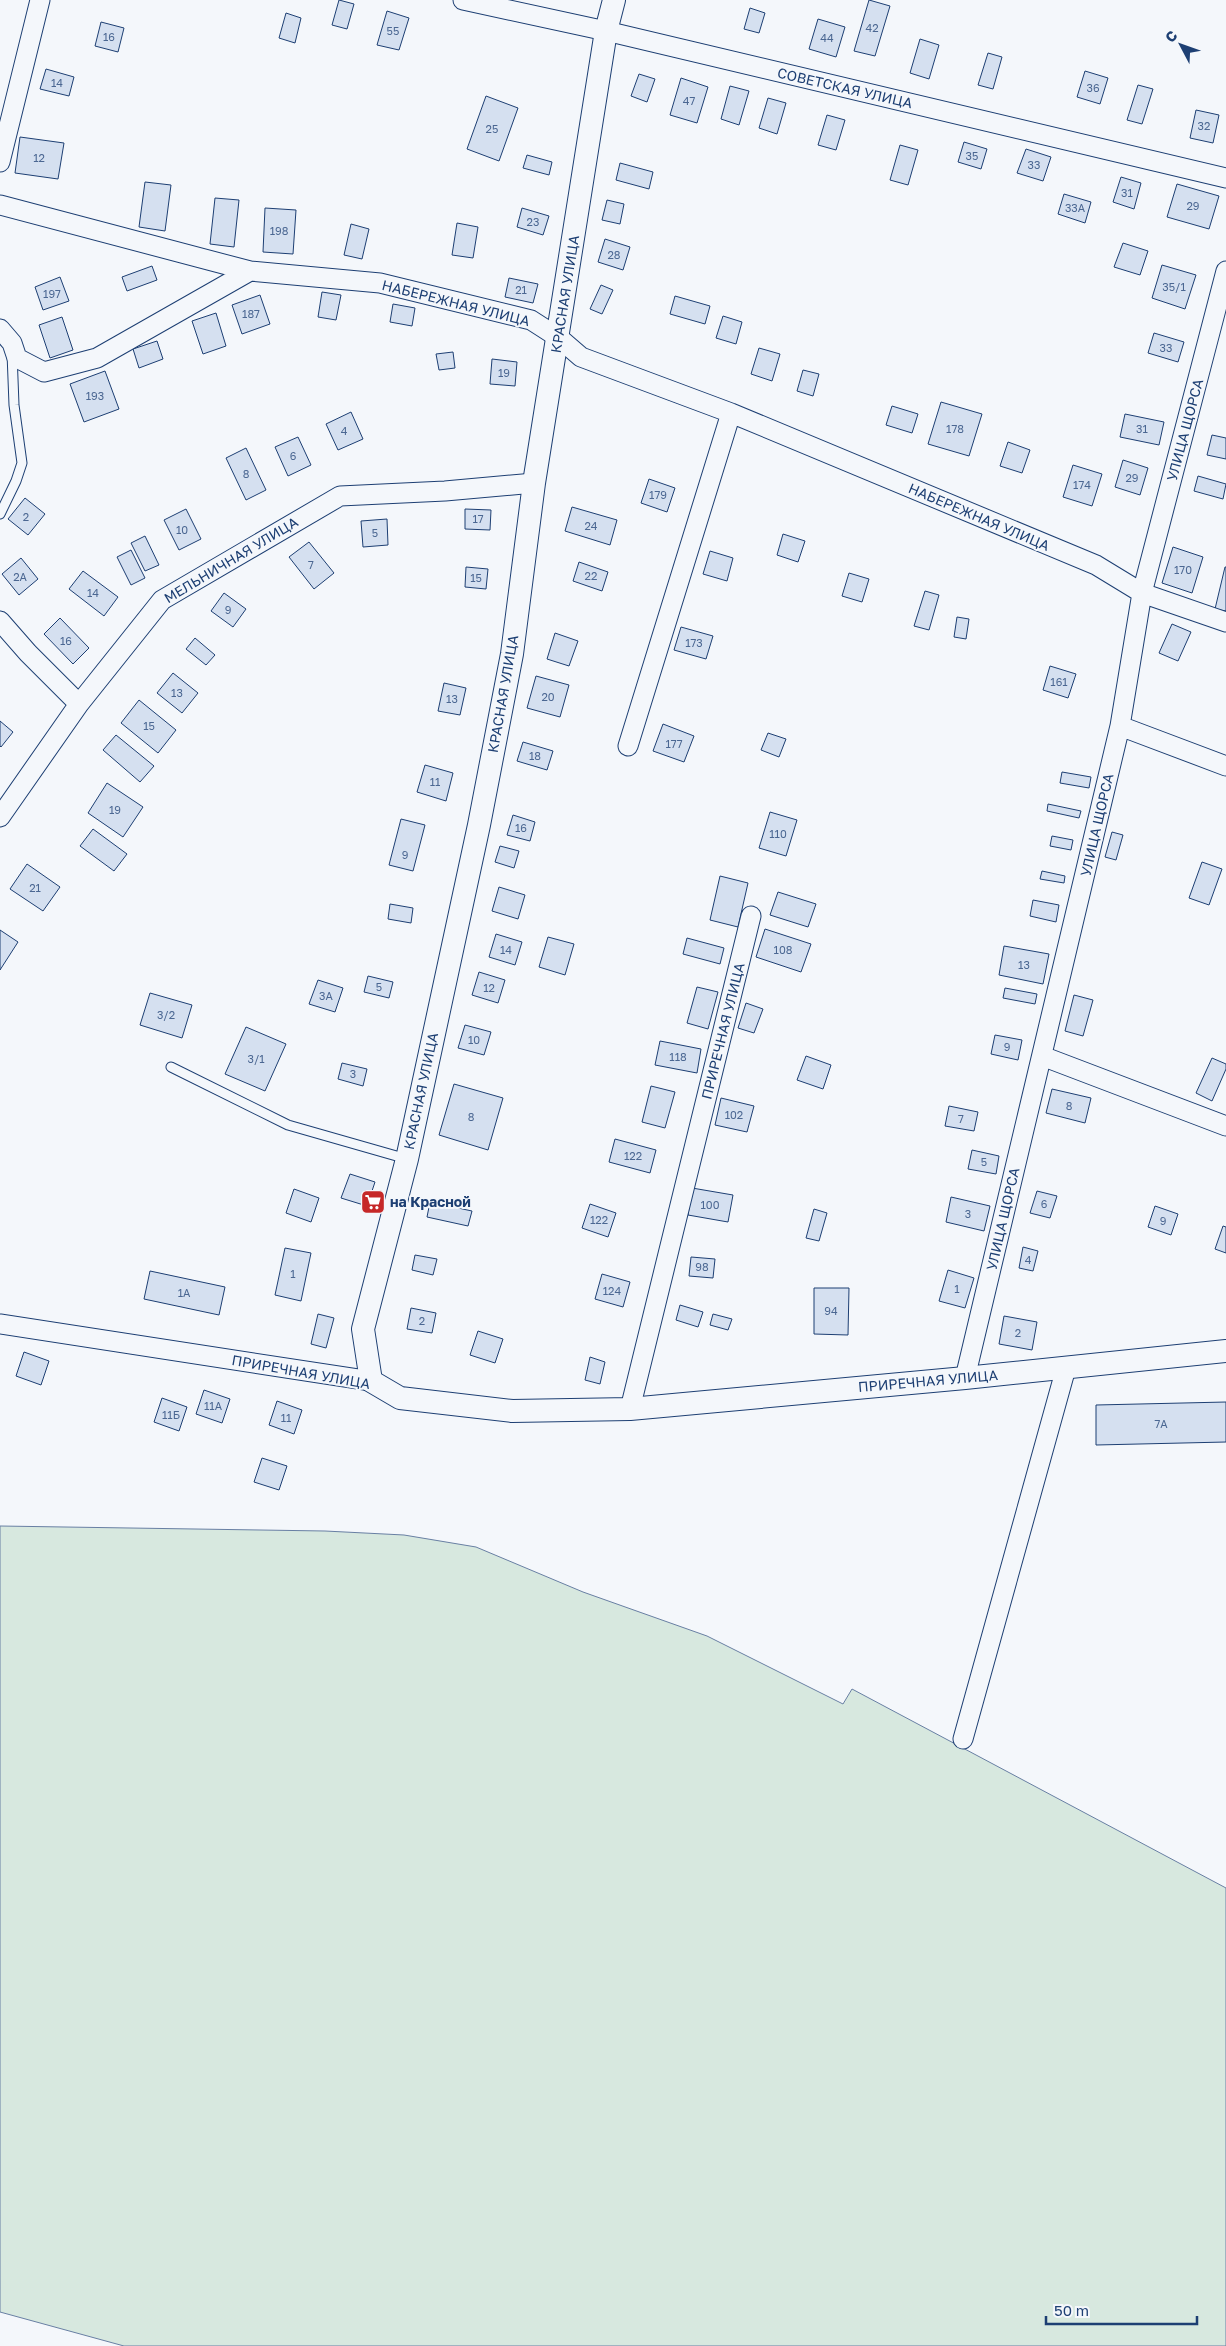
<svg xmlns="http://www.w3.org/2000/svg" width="1226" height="2346" viewBox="0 0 1226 2346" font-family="'Golos Text',sans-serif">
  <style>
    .green { fill: #d7e8df; stroke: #687fa3 }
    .building { fill: #d5e0f0; stroke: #1d3f73 }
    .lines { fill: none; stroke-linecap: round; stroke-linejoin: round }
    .service-casing { stroke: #1d3f73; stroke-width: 11 }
    .minor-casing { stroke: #1d3f73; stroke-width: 21 }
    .tertiary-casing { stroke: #1d3f73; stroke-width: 24 }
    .service { stroke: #f4f7fb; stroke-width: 9 }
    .minor { stroke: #f4f7fb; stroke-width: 19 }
    .tertiary { stroke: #f4f7fb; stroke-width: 22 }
    .labels { text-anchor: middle; stroke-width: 4; stroke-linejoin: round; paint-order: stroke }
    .number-label { font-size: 11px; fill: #4b6792 }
    .street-label { font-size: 14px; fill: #1d3f73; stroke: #f4f7fb }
    .poi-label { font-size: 14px; font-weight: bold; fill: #1d3f73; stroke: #f4f7fb; text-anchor: start }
  </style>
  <rect width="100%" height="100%" fill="#f4f7fb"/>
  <path class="green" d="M0,1526L325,1531L404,1535L476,1547L583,1592L707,1636L843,1704L852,1689L1226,1888V2346H124L0,2312Z"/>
  <path class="building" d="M339,0L354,4L347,29L332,25Z
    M869,0L890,6L875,56L854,51Z
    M750,8L765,13L759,33L744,29Z
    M387,11L409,18L399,50L377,45Z
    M286,13L301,18L295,43L279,38Z
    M818,19L845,27L836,57L809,49Z
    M101,22L124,28L118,52L95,46Z
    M920,39L939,45L929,79L910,73Z
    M988,53L1002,57L993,89L978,85Z
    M46,69L74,77L69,96L40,89Z
    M1085,71L1108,78L1100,104L1077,97Z
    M639,74L655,79L647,102L631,96Z
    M681,78L708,87L697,123L670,115Z
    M1138,85L1153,89L1142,124L1127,120Z
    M730,86L749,91L739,125L721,119Z
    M486,96L518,108L499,161L467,149Z
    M768,98L786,103L777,134L759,128Z
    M1196,110L1219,115L1213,143L1190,138Z
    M827,115L845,120L836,150L818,145Z
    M20,137L64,143L58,179L15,173Z
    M964,142L987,149L981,169L958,162Z
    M900,145L918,150L908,185L890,180Z
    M1026,149L1051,157L1043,181L1017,173Z
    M527,155L552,162L549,175L523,168Z
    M620,163L653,172L649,189L616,180Z
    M1121,177L1141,183L1134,209L1113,202Z
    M145,182L171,185L165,231L139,227Z
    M1177,184L1219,196L1209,229L1167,217Z
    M1064,194L1091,202L1085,223L1058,214Z
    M215,198L239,200L234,247L210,244Z
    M607,200L624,204L620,224L602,220Z
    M265,208L296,210L293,254L263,252Z
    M522,208L549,216L543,235L517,227Z
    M457,223L478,227L473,258L452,255Z
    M351,224L369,229L362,259L344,255Z
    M605,239L630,247L623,270L598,262Z
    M1123,243L1148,251L1140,275L1114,267Z
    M1162,265L1196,275L1185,309L1152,298Z
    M152,266L157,280L127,291L122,277Z
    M60,277L69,301L43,310L35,287Z
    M509,278L538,284L533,303L505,297Z
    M601,285L613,290L602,314L590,309Z
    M322,292L341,295L336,320L318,317Z
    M260,295L270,324L242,334L232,305Z
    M675,296L710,306L705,324L670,314Z
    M393,304L415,308L412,326L390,322Z
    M216,313L226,346L203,354L192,321Z
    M723,316L742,322L736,344L716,338Z
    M62,317L73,350L50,358L39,325Z
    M1154,333L1184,342L1178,362L1148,353Z
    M157,341L163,359L139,368L133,349Z
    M759,348L780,354L772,381L751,374Z
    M453,352L455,368L439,370L436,354Z
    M492,359L517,362L515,386L490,384Z
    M803,370L819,374L813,396L797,391Z
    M105,371L119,409L84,422L70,384Z
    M941,402L982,414L969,456L928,444Z
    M892,406L918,414L912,433L886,425Z
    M351,412L363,439L338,450L326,424Z
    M1125,414L1164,422L1159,445L1120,437Z
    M1212,435L1226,438V459L1207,455Z
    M298,437L311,465L288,476L275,447Z
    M1008,442L1030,450L1022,473L1000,466Z
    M246,448L266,490L246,500L226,458Z
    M1123,460L1148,468L1140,495L1115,487Z
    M1073,465L1102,474L1092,506L1063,497Z
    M1198,476L1226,484L1223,499L1194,491Z
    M649,479L675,488L667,512L641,503Z
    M25,498L45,514L28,535L8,519Z
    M572,507L617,520L610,545L565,531Z
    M186,509L201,539L179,550L164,520Z
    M465,509L491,510L490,530L465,529Z
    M387,519L388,545L363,547L361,521Z
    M783,534L805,541L798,562L777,555Z
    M145,536L159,565L145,571L131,543Z
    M309,542L334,573L314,589L289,557Z
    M1173,547L1203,557L1192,593L1162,583Z
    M131,550L145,578L131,585L117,557Z
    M710,551L733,558L727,581L703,574Z
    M21,558L38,579L19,595L2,574Z
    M579,562L608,572L602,591L573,581Z
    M466,567L488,569L486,589L465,587Z
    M1225,567H1226V611L1215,609Z
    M83,571L118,597L104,616L69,589Z
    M849,573L869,579L862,602L842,596Z
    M925,591L939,595L929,630L914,626Z
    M224,593L246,609L233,627L211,611Z
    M957,617L969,619L966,639L954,637Z
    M60,618L89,648L73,664L44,634Z
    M1172,624L1191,632L1178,661L1159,653Z
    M681,627L713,636L706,659L674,650Z
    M555,633L578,641L569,666L547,659Z
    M195,638L215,655L206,665L186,649Z
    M1050,666L1076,674L1068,698L1043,690Z
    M173,673L198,693L182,713L157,693Z
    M536,676L569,685L560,717L527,708Z
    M444,683L466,688L460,715L438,711Z
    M139,700L176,730L158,753L121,723Z
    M0,721L13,732L1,747L0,746Z
    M663,724L694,736L684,762L653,751Z
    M768,733L786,739L779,757L761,750Z
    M116,735L154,766L140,782L103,750Z
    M523,742L553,751L547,770L517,761Z
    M425,765L453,773L446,801L417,792Z
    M1062,772L1091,777L1089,788L1060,783Z
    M107,783L143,807L123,837L88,813Z
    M1048,804L1081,811L1079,818L1047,811Z
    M770,812L797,820L786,856L759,848Z
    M513,815L535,822L530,841L507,835Z
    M401,819L425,825L413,871L389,865Z
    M93,829L127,854L114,871L80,846Z
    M1112,832L1123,835L1116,860L1105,857Z
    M1052,836L1073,840L1071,850L1050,846Z
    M500,846L519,851L514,868L495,862Z
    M1202,862L1222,869L1209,905L1189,898Z
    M27,864L60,887L43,911L10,889Z
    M1042,871L1065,876L1064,883L1040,879Z
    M720,876L748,883L738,927L710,920Z
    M499,887L525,895L518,919L492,911Z
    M778,892L816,904L808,927L770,915Z
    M1033,900L1059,905L1056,922L1030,916Z
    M390,904L413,908L411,923L388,919Z
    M765,929L811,944L801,972L756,957Z
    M0,930L18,942L0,970Z
    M496,934L522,942L515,965L489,957Z
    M548,937L574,944L565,975L539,967Z
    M687,938L724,948L720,964L683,954Z
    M1004,946L1049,954L1043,984L999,975Z
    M479,972L505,980L498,1003L472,995Z
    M368,976L393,982L389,998L364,992Z
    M318,980L343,988L335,1012L309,1004Z
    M697,987L718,992L708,1029L687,1023Z
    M1005,988L1037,994L1035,1004L1003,998Z
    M150,993L192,1005L182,1038L140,1025Z
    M1074,995L1093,1000L1083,1036L1065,1031Z
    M746,1003L763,1009L754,1033L738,1028Z
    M465,1025L491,1032L484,1055L458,1048Z
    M246,1027L286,1044L265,1091L225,1074Z
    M995,1035L1022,1040L1018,1060L991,1054Z
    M660,1041L701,1049L697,1073L655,1065Z
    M806,1056L831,1065L823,1089L797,1080Z
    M1212,1058L1226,1064V1069L1212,1101L1196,1093Z
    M342,1063L367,1069L363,1086L338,1079Z
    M454,1084L503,1098L488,1150L439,1135Z
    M651,1086L675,1092L665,1128L642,1122Z
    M1052,1089L1091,1098L1085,1123L1046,1113Z
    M721,1098L754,1106L747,1132L715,1125Z
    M949,1106L978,1112L974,1131L945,1126Z
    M615,1139L656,1150L650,1173L609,1162Z
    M972,1150L999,1156L996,1174L968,1169Z
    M350,1174L375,1182L367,1206L341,1198Z
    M692,1188L733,1195L728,1222L688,1215Z
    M294,1189L319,1198L311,1222L286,1213Z
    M1037,1191L1057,1196L1050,1218L1030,1213Z
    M951,1197L990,1206L984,1231L946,1222Z
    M430,1202L472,1211L468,1226L427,1217Z
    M590,1204L616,1213L608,1237L582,1228Z
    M1155,1206L1178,1214L1171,1235L1148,1227Z
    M814,1209L827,1213L819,1241L806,1238Z
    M1223,1226L1226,1227V1253L1215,1249Z
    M1023,1247L1038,1251L1033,1271L1019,1268Z
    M285,1248L311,1253L301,1301L275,1295Z
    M415,1255L437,1259L433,1275L412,1270Z
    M691,1257L715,1259L713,1278L689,1276Z
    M948,1270L974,1278L965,1308L939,1301Z
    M150,1271L225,1287L219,1315L144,1299Z
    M602,1274L630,1282L623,1307L595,1299Z
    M814,1288H849L848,1335L814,1334Z
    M680,1305L703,1312L698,1327L676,1320Z
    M411,1308L436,1313L432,1333L407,1329Z
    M318,1314L334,1318L326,1348L311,1344Z
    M713,1314L732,1319L728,1330L710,1325Z
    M1004,1316L1037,1322L1032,1350L999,1344Z
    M478,1331L503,1339L495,1363L470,1355Z
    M24,1352L49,1361L41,1385L16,1376Z
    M590,1357L605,1362L600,1384L585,1380Z
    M204,1390L230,1399L222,1423L196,1414Z
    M162,1398L187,1407L179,1431L154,1422Z
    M277,1401L302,1410L294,1434L269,1425Z
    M1226,1402V1442L1096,1445V1405Z
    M262,1458L287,1466L279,1490L254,1482Z"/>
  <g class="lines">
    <defs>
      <path id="service" d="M0,514L16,481L22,463L14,405L12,353
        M171,1067L288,1125L407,1159"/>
      <path id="minor" d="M463,0L606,31L1226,178
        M0,162L40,0
        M0,205L250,271L380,283L531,320L559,338L581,357L731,413L1096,565L1142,593L1226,622
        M0,329L12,343L17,358L44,372L97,358L250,271
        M0,621L28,653L79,704
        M1120,726L1226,766
        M628,746L731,413
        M0,817L79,704L162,600L340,496L445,491L534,483
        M1042,1056L1226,1126
        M0,1324L371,1381
        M965,1378L1120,726L1142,593L1226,271
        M630,1409L751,916
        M963,1739L1066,1368"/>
      <path id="tertiary" d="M614,0L606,31L534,483L512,654L479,825L407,1159L363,1329L371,1381L400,1398L512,1411L630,1409L965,1378L1226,1351"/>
    </defs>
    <use href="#service" class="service-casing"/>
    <use href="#minor" class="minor-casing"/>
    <use href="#tertiary" class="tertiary-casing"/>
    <use href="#service" class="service"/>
    <use href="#minor" class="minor"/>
    <use href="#tertiary" class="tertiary"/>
  </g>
  <defs>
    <symbol id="supermarket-square" viewBox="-11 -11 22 22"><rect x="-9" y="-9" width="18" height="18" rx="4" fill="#c62828" stroke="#f4f7fb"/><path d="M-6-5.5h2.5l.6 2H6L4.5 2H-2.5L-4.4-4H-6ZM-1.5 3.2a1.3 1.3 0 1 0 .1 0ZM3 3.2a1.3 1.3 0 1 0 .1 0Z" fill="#fff"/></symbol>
  </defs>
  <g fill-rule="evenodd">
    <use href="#supermarket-square" x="359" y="1188" width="28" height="28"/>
  </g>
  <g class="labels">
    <g class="number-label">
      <text x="872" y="32">42</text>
      <text x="393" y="35">55</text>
      <text x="109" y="41">16</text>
      <text x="827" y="42">44</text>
      <text x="57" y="87">14</text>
      <text x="1093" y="92">36</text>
      <text x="689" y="105">47</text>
      <text x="1204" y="130">32</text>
      <text x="492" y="133">25</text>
      <text x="972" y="160">35</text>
      <text x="39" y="162">12</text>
      <text x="1034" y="169">33</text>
      <text x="1127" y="197">31</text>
      <text x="1193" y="210">29</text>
      <text x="1075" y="212">33А</text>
      <text x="533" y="226">23</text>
      <text x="279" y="235">198</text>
      <text x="614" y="259">28</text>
      <text x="1174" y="291">35/1</text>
      <text x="521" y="294">21</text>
      <text x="52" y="298">197</text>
      <text x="251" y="318">187</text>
      <text x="1166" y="352">33</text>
      <text x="504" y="377">19</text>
      <text x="95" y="400">193</text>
      <text x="955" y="433">178</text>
      <text x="1142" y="433">31</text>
      <text x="344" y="435">4</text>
      <text x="293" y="460">6</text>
      <text x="246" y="478">8</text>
      <text x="1132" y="482">29</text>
      <text x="1082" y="489">174</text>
      <text x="658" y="499">179</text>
      <text x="26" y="521">2</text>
      <text x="478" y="523">17</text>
      <text x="591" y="530">24</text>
      <text x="182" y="534">10</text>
      <text x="375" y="537">5</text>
      <text x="311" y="569">7</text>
      <text x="1183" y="574">170</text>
      <text x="591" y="580">22</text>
      <text x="20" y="581">2А</text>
      <text x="476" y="582">15</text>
      <text x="93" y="597">14</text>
      <text x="228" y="614">9</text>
      <text x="66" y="645">16</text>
      <text x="694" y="647">173</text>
      <text x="1059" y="686">161</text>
      <text x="177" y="697">13</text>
      <text x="548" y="701">20</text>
      <text x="452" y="703">13</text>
      <text x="149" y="730">15</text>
      <text x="674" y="748">177</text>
      <text x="535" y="760">18</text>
      <text x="435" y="786">11</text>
      <text x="115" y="814">19</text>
      <text x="521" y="832">16</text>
      <text x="778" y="838">110</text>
      <text x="405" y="859">9</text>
      <text x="35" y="892">21</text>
      <text x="506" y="954">14</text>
      <text x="783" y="954">108</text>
      <text x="1024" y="969">13</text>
      <text x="379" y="991">5</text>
      <text x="489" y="992">12</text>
      <text x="326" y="1000">3А</text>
      <text x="166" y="1019">3/2</text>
      <text x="474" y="1044">10</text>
      <text x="1007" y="1051">9</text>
      <text x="678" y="1061">118</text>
      <text x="256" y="1063">3/1</text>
      <text x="353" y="1078">3</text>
      <text x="1069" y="1110">8</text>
      <text x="734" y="1119">102</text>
      <text x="471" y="1121">8</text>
      <text x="961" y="1123">7</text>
      <text x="633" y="1160">122</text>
      <text x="984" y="1166">5</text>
      <text x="1044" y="1208">6</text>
      <text x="710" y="1209">100</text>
      <text x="968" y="1218">3</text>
      <text x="599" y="1224">122</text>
      <text x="1163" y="1225">9</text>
      <text x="1028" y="1264">4</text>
      <text x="702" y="1271">98</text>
      <text x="293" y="1278">1</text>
      <text x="957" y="1293">1</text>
      <text x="612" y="1295">124</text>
      <text x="184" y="1297">1А</text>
      <text x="831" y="1315">94</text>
      <text x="422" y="1325">2</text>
      <text x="1018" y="1337">2</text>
      <text x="213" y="1410">11А</text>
      <text x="171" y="1419">11Б</text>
      <text x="286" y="1422">11</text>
      <text x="1161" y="1428">7А</text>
    </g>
    <g class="street-label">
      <text transform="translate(845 88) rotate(13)" y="5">СОВЕТСКАЯ УЛИЦА</text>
      <text transform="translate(565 294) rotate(-81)" y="5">КРАСНАЯ УЛИЦА</text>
      <text transform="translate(456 303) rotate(14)" y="5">НАБЕРЕЖНАЯ УЛИЦА</text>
      <text transform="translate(1185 430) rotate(-75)" y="5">УЛИЦА ЩОРСА</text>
      <text transform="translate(979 517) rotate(23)" y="5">НАБЕРЕЖНАЯ УЛИЦА</text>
      <text transform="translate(231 560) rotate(-31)" y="5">МЕЛЬНИЧНАЯ УЛИЦА</text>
      <text transform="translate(503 694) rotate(-80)" y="5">КРАСНАЯ УЛИЦА</text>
      <text transform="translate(1097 825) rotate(-77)" y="5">УЛИЦА ЩОРСА</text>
      <text transform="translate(723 1031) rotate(-76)" y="5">ПРИРЕЧНАЯ УЛИЦА</text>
      <text transform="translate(421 1091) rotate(-78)" y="5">КРАСНАЯ УЛИЦА</text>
      <text transform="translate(1003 1219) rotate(-77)" y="5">УЛИЦА ЩОРСА</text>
      <text transform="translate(301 1372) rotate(10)" y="5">ПРИРЕЧНАЯ УЛИЦА</text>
      <text transform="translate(928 1381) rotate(-5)" y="5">ПРИРЕЧНАЯ УЛИЦА</text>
    </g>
    <g class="poi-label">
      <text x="390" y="1207">на Красной</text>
    </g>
  </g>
  <g transform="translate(1181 45) rotate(311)" stroke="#f4f7fb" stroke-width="4" paint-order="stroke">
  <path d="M0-4L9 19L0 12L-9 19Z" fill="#1d3f73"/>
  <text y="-8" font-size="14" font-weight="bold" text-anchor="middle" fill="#1d3f73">С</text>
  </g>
  <path d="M1046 2316v8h151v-8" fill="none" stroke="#1d3f73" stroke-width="2.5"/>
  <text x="1054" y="2316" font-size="15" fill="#1d3f73" stroke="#f4f7fb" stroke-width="4" paint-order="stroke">50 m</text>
</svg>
